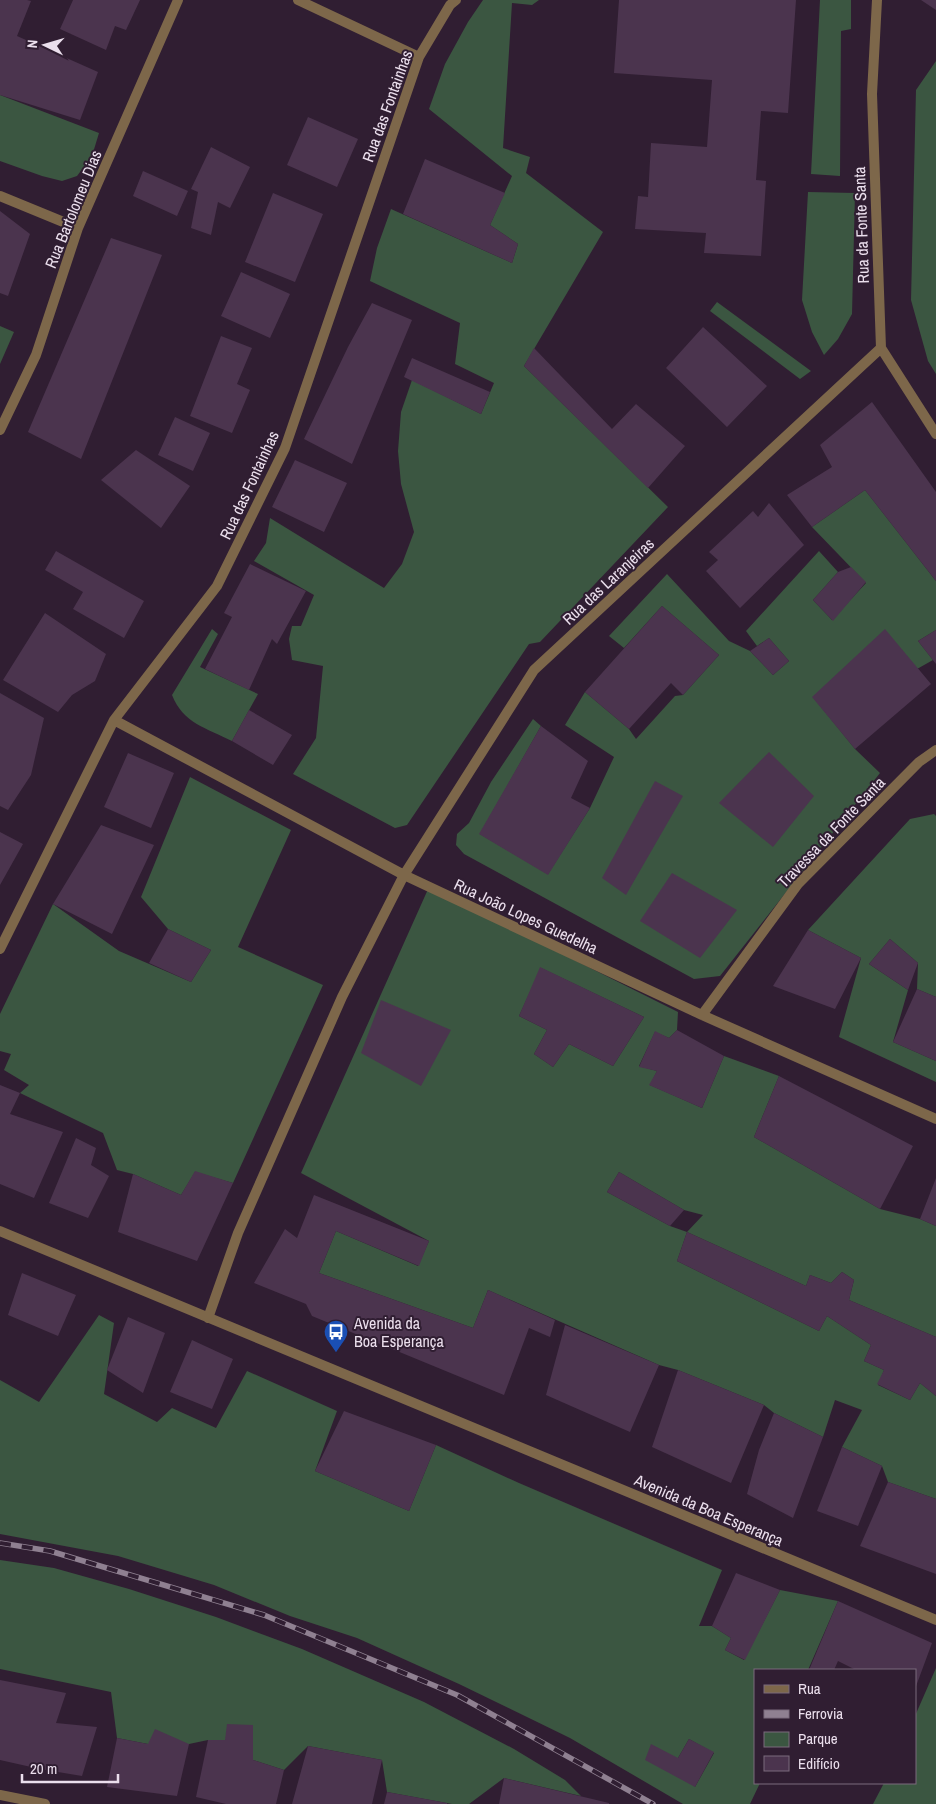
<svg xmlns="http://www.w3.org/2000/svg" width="936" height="1804" viewBox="0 0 936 1804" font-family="'Archivo Narrow',sans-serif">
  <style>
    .green { fill: #3b5641; fill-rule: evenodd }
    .building { fill: #4b344e }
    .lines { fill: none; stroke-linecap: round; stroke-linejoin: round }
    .street { stroke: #7d674a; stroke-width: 10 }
    .rail-casing { stroke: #8f8091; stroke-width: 5.5 }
    .rail { stroke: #301e32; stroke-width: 4; stroke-dasharray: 11; stroke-linecap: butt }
    .labels { text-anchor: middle; stroke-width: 4; stroke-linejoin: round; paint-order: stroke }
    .street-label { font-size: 16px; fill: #ebdfed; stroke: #301e32 }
    .poi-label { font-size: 16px; fill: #ebdfed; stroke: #301e32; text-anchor: start }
  </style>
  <rect width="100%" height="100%" fill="#301e32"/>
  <path class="green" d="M483,0H539L532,5L512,3L503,148L530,157L526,173L603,232L524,366L668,507L540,642L529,644L407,825L395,828L293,774L316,738L323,666L292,660L289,639L292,626H301L314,595L254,561L266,543L270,518L384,588L402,564L414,532L401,484L398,451L401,412L412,380L481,414L494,383L455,364L460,323L370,281L377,248L391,209L512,263L518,244L490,225L512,176L429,109L445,64L468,22Z
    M820,0H851V29L841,31L840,176L811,174Z
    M936,61V374L928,361L911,300L916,90Z
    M0,95L99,133L92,156L77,176L62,181L42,176L0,161Z
    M808,192L855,193L852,314L838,339L824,355L812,332L802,300Z
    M717,302L811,371L800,379L710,311Z
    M0,326L14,332L0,364Z
    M865,490L936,581V630L918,641L933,660L917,669L813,697L855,749L880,773L720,976L694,979L464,854L456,845L457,834L469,823L491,782L533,719L541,726L480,834L548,874L590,808L614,757L565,725L585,692L629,729L636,739L675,696L683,695L719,655L662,606L624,648L609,636L667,574L729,641L750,651L773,675L789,661L769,638L757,646L746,631L819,551L838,572L813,600L832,620L866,583L812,527Z
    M212,629L218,634L200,667L258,694L232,741C206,728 183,723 172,695Z
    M190,777L291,830L238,947L323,985L233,1183L195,1172L181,1195L133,1174L117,1170L103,1133L20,1093L29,1085L4,1070L11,1054L0,1051V1014L53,904L119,951L191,982L211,950L168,929L141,897Z
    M934,814L936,816V997L917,989L918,963L890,939L869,964L908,990L893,1042L936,1061V1082L839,1037L861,958L808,930L910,819Z
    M429,887L678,1012L677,1030L669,1038L655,1032L639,1066L657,1071L650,1085L702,1108L724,1056L779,1076L754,1137L880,1209L920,1219L936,1226V1337L849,1300L854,1280L842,1272L831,1283L810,1275L806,1286L687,1232L677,1261L819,1331L827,1316L871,1345L864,1361L884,1370L878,1385L910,1400L920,1383L936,1396V1499L888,1482L882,1466L842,1447L862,1410L835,1400L823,1437L774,1413L764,1405L678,1370L659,1365L488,1290L473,1328L319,1273L336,1231L418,1266L429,1241L301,1173ZM541,968L644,1017L613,1066L569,1044L553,1067L534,1054L547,1030L519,1016ZM619,1172L684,1210L703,1215L687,1232L670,1226L607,1192Z
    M99,1315L114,1323L104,1394L157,1422L172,1408L216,1428L247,1371L337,1411L315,1471L409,1511L436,1445L519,1483L722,1570L699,1626H712L731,1638L725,1650L744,1660L780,1590L838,1601L808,1670H755V1783H760L750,1804H683L570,1738L459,1684L357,1638L290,1616L214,1585L118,1556L0,1534V1380L39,1402ZM689,1739L714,1753L695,1787L678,1758Z
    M0,1560L54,1568L129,1589L216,1617L302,1649L424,1702L514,1749L565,1780L581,1796L504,1778L469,1804H452L387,1792L382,1760L308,1746L284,1770L253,1760V1726L225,1740H208L189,1744H148L117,1738L111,1692L0,1669Z
    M936,1668V1804H873L884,1783H915V1716Z"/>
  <path class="building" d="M0,0H27L31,1L17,36L98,72L80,120L0,95Z
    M73,0H140L126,30L115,26L106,50L60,29Z
    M619,0H796L788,113L761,111L756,180L766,181L761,256L704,253L706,233L635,229L638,196L648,197L651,143L707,147L712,80L614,73Z
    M921,0H936V10Z
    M308,117L358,139L337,187L287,165Z
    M211,147L250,167L230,208L218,202L211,235L191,228L198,192L191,189Z
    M425,159L505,193L490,225L518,244L512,263L403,214Z
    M143,171L188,191L177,216L133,196Z
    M273,193L323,214L295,282L245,262Z
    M0,211L30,234L8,296L0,293Z
    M111,238L162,255L81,459L28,432Z
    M241,272L290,294L270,338L221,316Z
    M372,303L412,320L352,464L304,439L348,347Z
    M703,327L767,386L727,427L666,368Z
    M221,336L252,348L237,384L250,390L232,433L190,416Z
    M534,348L612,429L636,404L685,446L648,488L524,366Z
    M412,358L490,392L481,414L404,377Z
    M872,402L936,492V581L865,490L812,527L787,495L832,467L820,445Z
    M175,417L210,433L193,471L158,455Z
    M136,450L190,486L161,528L101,480Z
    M295,460L347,483L324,532L272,507Z
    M769,503L804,545L740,608L706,571L718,560L709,552L753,511L758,517Z
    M56,551L144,601L124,638L73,609L83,592L45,570Z
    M250,564L306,591L277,644L272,639L249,690L205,669L232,617L224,613Z
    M851,567L866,582L833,621L813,600L838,572Z
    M662,606L719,655L683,695L671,683L629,729L585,692Z
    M45,613L106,654L95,681L72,695L58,712L3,680Z
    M885,629L931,684L855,749L812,697Z
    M936,630V664L918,641Z
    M769,638L789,661L773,675L750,651Z
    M0,693L44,718L31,775L8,810L0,806Z
    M249,710L292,735L273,765L232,741Z
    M541,726L588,761L571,798L590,808L548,875L479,834Z
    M769,752L814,796L773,847L719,803Z
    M128,753L174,773L151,828L104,807Z
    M655,781L683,796L626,895L602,878Z
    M101,825L154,845L112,934L53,904Z
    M0,832L23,844L0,885Z
    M672,873L737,910L700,958L640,921Z
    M168,929L211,950L191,982L149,963Z
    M808,930L861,958L835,1009L773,986Z
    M890,939L918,963L908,990L869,964Z
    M540,967L644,1017L613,1066L569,1044L553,1067L534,1054L547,1030L519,1016Z
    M917,989L936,997V1061L893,1042Z
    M381,1000L451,1030L421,1086L361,1053Z
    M677,1030L724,1056L702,1108L649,1085L657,1071L639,1067L655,1031L669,1038Z
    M779,1076L913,1146L880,1209L754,1137Z
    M0,1085L20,1093L10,1114L63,1132L34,1198L0,1184Z
    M76,1138L96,1148L91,1165L109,1176L88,1218L49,1203Z
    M195,1171L233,1183L197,1261L118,1232L133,1174L181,1195Z
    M619,1172L684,1210L670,1226L607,1192Z
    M936,1178V1226L920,1219Z
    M314,1195L429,1241L419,1266L336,1231L319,1273L473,1328L488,1290L555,1320L550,1337L529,1328L504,1395L312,1316L306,1304L254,1283L285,1229L297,1238Z
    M687,1232L806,1286L810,1275L831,1283L842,1272L854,1280L849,1300L936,1337V1396L920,1383L910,1400L877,1384L884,1370L864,1361L871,1345L827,1316L819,1331L677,1261Z
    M22,1273L76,1295L58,1336L8,1315Z
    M128,1317L165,1333L143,1393L107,1370Z
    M565,1325L659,1365L630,1432L546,1395Z
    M192,1340L233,1359L212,1409L170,1392Z
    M678,1370L764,1405L731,1483L652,1447Z
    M344,1411L436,1445L409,1511L315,1471Z
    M774,1413L823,1437L793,1518L747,1494L759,1450Z
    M842,1447L882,1466L858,1526L817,1511Z
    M888,1482L936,1499V1574L860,1546Z
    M736,1573L780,1590L745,1660L725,1650L731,1638L712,1626Z
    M838,1601L932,1643L915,1689V1670H856L838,1661L834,1670H809Z
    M0,1680L66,1693L56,1723L97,1727L82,1776L40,1769L0,1760Z
    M227,1724L253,1725V1760L284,1770L276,1804H226L196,1797L208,1740H225Z
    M155,1729L189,1744L177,1796L107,1787L117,1738L148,1744Z
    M689,1739L714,1752L695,1787L645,1760L651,1744L678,1758Z
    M308,1746L382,1760L372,1804H292Z
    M504,1778L609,1803V1804H499Z
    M387,1792L447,1803V1804H384Z"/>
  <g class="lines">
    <path class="street" d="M298,0L419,57
      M877,0L872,94L881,348L936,434
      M0,196L78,228
      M0,430L36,355L78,228L178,0
      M114,720L404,875L702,1015L936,1119
      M0,949L114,720L217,586L285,448L419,57L450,5L456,0
      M702,1015L798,884L919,762L936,750
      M0,1231L936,1620
      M208,1318L238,1233L342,997L404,875L534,670L881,348
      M0,1795L45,1804"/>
    <defs>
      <path id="rail" d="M0,1543L50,1551L264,1615L457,1695L653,1804"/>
    </defs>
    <use href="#rail" class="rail-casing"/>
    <use href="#rail" class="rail"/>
  </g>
  <defs>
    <symbol id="bus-pin" viewBox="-11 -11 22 30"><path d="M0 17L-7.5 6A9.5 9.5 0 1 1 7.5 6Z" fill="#1a4fb4" stroke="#301e32"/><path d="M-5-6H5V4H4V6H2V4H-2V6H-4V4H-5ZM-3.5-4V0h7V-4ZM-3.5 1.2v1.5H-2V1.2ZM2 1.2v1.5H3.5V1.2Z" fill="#fff"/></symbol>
  </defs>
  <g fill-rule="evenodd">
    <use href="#bus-pin" x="322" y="1318" width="28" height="38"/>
  </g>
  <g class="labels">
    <g class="street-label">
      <text transform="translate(387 106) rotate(-70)" y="6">Rua das Fontainhas</text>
      <text transform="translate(73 209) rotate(-68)" y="6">Rua Bartolomeu Dias</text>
      <text transform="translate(861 225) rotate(-92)" y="6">Rua da Fonte Santa</text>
      <text transform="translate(249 485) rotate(-65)" y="6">Rua das Fontainhas</text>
      <text transform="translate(608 581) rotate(-43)" y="6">Rua das Laranjeiras</text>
      <text transform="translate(831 832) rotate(-46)" y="6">Travessa da Fonte Santa</text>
      <text transform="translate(526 916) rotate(25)" y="6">Rua João Lopes Guedelha</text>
      <text transform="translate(709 1510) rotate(23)" y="6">Avenida da Boa Esperança</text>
    </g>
    <g class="poi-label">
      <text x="354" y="1329">Avenida da<tspan x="354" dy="18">Boa Esperança</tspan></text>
    </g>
  </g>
  <rect x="754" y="1669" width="162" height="115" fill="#301e32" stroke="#7b6b7d"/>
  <rect x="764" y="1685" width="25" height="8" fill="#7d674a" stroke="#7b6b7d"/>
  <text x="798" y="1694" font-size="15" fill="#ebdfed">Rua</text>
  <rect x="764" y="1710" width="25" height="8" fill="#8f8091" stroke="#7b6b7d"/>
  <text x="798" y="1719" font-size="15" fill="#ebdfed">Ferrovia</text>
  <rect x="764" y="1732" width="25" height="15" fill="#3b5641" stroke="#7b6b7d"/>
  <text x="798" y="1744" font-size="15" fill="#ebdfed">Parque</text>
  <rect x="764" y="1756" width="25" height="15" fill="#4b344e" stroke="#7b6b7d"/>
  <text x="798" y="1769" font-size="15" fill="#ebdfed">Edifício</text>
  <g transform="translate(45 45) rotate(275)" stroke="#301e32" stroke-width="4" paint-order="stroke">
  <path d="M0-4L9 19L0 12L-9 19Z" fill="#ebdfed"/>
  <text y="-8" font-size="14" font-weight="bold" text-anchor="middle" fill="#ebdfed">N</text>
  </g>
  <path d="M22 1774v8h96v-8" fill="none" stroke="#ebdfed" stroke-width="2.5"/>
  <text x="30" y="1774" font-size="15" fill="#ebdfed" stroke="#301e32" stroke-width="4" paint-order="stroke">20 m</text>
</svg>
